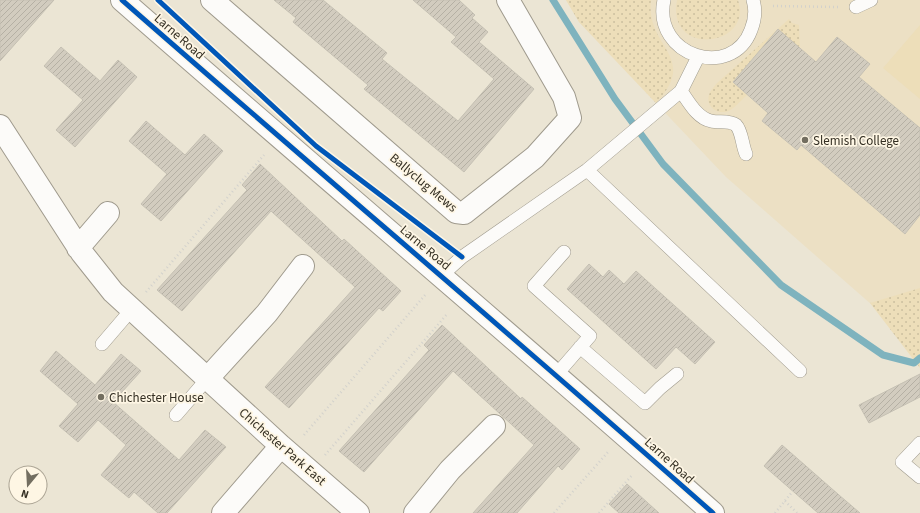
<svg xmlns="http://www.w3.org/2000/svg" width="920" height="513" viewBox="0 0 920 513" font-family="'Source Sans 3',sans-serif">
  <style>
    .built { fill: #ece0c4 }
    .grass { fill: url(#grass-dots) }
    .pitch { fill: #eddeb9 }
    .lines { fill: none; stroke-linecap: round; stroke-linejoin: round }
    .stream { stroke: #7eb3be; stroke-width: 7 }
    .building { fill: url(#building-hatch); stroke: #c5c0b3 }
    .lane-casing { stroke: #9f9a8d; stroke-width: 14 }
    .street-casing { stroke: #9f9a8d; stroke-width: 24 }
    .secondary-casing { stroke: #9f9a8d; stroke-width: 24 }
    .path { stroke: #d2d1cc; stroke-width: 2.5; stroke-dasharray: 1 3; stroke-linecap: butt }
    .lane { stroke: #fcfbf9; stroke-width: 13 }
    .street { stroke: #fcfbf9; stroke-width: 22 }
    .secondary { stroke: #fcfbf9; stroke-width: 22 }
    .cycleway-casing { stroke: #fef6e4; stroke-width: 8 }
    .cycleway { stroke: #0057b8; stroke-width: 5 }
    .poi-dot { fill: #736e60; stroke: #fef6e4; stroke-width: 1.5 }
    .labels { text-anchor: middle; stroke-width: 3.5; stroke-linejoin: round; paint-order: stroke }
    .street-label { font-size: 13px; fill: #332e22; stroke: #fef6e4 }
    .poi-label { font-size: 13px; fill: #332e22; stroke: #fef6e4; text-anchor: start }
  </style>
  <defs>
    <pattern id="grass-dots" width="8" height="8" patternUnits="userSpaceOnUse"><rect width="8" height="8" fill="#eddeb9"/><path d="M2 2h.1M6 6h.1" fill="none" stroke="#ccbf9f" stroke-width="1.8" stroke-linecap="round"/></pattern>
    <pattern id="building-hatch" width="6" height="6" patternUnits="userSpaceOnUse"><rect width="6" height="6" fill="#d2ccbf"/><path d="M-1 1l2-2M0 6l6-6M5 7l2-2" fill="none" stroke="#b5b0a4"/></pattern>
  </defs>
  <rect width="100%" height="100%" fill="#ebe5d4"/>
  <path class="built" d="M566,0H920V290L872,305L726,177L579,22Z"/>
  <path class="grass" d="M566,0H651C645,48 700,56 656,103L579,22Z
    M677,0H738C754,47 666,58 677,0Z
    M789,19L792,23L799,25L800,48L778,29L733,82L747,95C741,100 733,111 725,112C714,113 706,105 709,95C710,91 714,87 716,84Z
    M920,288V368L870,303Z"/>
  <path class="pitch" d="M920,25V99L883,68Z"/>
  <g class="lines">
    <path class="stream" d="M553,0L615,99L663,164L781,285L883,355L914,363L920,358"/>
  </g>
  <path class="building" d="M0,0H54L0,61Z
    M274,0H323L387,53L382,59L458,121L494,79L451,42L456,37L413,0H459L475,15L472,18L488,32L479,42L534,89L464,172L364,89L368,85L293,22L296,18Z
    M778,29L816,62L837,37L870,64L859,77L920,128V215L905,234L801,145L797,150L762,121L768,113L733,82Z
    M61,47L100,81L118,60L137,77L75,147L56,130L83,100L44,66Z
    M146,121L185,155L204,134L223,151L161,221L141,204L167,174L129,141Z
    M260,164L342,241L344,239L401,291L383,311L379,308L289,408L265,387L355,287L271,211L182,311L157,290L247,190L242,185Z
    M589,264L603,277L609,270L624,284L636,271L715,342L695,364L676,347L656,369L567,289Z
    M442,325L521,399L522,397L580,449L562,470L558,466L517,513H473L534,445L453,371L364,472L339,451L429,350L424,345Z
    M56,351L95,385L121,354L141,371L113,402L179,460L205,430L226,447L167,513H158L134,492L129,498L101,475L126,445L98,420L78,442L59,426L78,404L40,371Z
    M920,374V397L869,423L859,405Z
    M782,445L839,495L860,513H818L764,466Z
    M627,484L659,513H619L609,504Z"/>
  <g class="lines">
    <defs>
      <path id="lane" d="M664,0C652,56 732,81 751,30C755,20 756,10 753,0
        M856,7L871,0
        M681,91C689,102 697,118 711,121C719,123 729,120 736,125C742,131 742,145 746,154
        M587,170L800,371
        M442,275L462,257L587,170L681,91L698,57
        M102,344L132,309
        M580,347L645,403L660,388L677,374
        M557,374L590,336L534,286L564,252
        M176,415L207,379
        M920,443L902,462L920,477"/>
      <path id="street" d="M212,0L456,212L464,213L535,157L570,118L564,97L508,0
        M0,126L82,253L113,292L281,446L358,513
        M78,248L108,213
        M207,379L267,313L303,266
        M223,513L281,446
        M415,513L450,470L494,426"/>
      <path id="secondary" d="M122,0C318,172 518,340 713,513"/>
    </defs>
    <use href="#lane" class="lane-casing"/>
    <use href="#street" class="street-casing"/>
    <use href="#secondary" class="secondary-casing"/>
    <path class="path" d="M773,6L838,7
      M146,292L264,155
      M304,435L426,294
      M325,455L448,313
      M785,501L797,513
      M554,513L608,452
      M599,513L633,474
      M775,513L793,491"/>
    <use href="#lane" class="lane"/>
    <use href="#street" class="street"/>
    <use href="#secondary" class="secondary"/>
    <defs>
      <path id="cycleway" d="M122,0C318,172 518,340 713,513
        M158,0L316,146L462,257"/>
    </defs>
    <use href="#cycleway" class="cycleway-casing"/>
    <use href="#cycleway" class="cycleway"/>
  </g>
  <g class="poi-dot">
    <circle cx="805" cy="140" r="4"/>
    <circle cx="101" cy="397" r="4"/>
  </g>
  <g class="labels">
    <g class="street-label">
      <text transform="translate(180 36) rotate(41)" y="5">Larne Road</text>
      <text transform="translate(424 182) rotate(40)" y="5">Ballyclug Mews</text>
      <text transform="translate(426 247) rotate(40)" y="5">Larne Road</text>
      <text transform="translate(283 446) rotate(41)" y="5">Chichester Park East</text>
      <text transform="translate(670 460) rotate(42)" y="5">Larne Road</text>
    </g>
    <g class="poi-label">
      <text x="813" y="145">Slemish College</text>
      <text x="109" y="402">Chichester House</text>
    </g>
  </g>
  <g transform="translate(28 485) rotate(198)"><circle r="19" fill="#fef6e4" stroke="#ada696"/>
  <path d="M0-3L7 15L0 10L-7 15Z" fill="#736e60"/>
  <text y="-6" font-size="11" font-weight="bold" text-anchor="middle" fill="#332e22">N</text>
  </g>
</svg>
